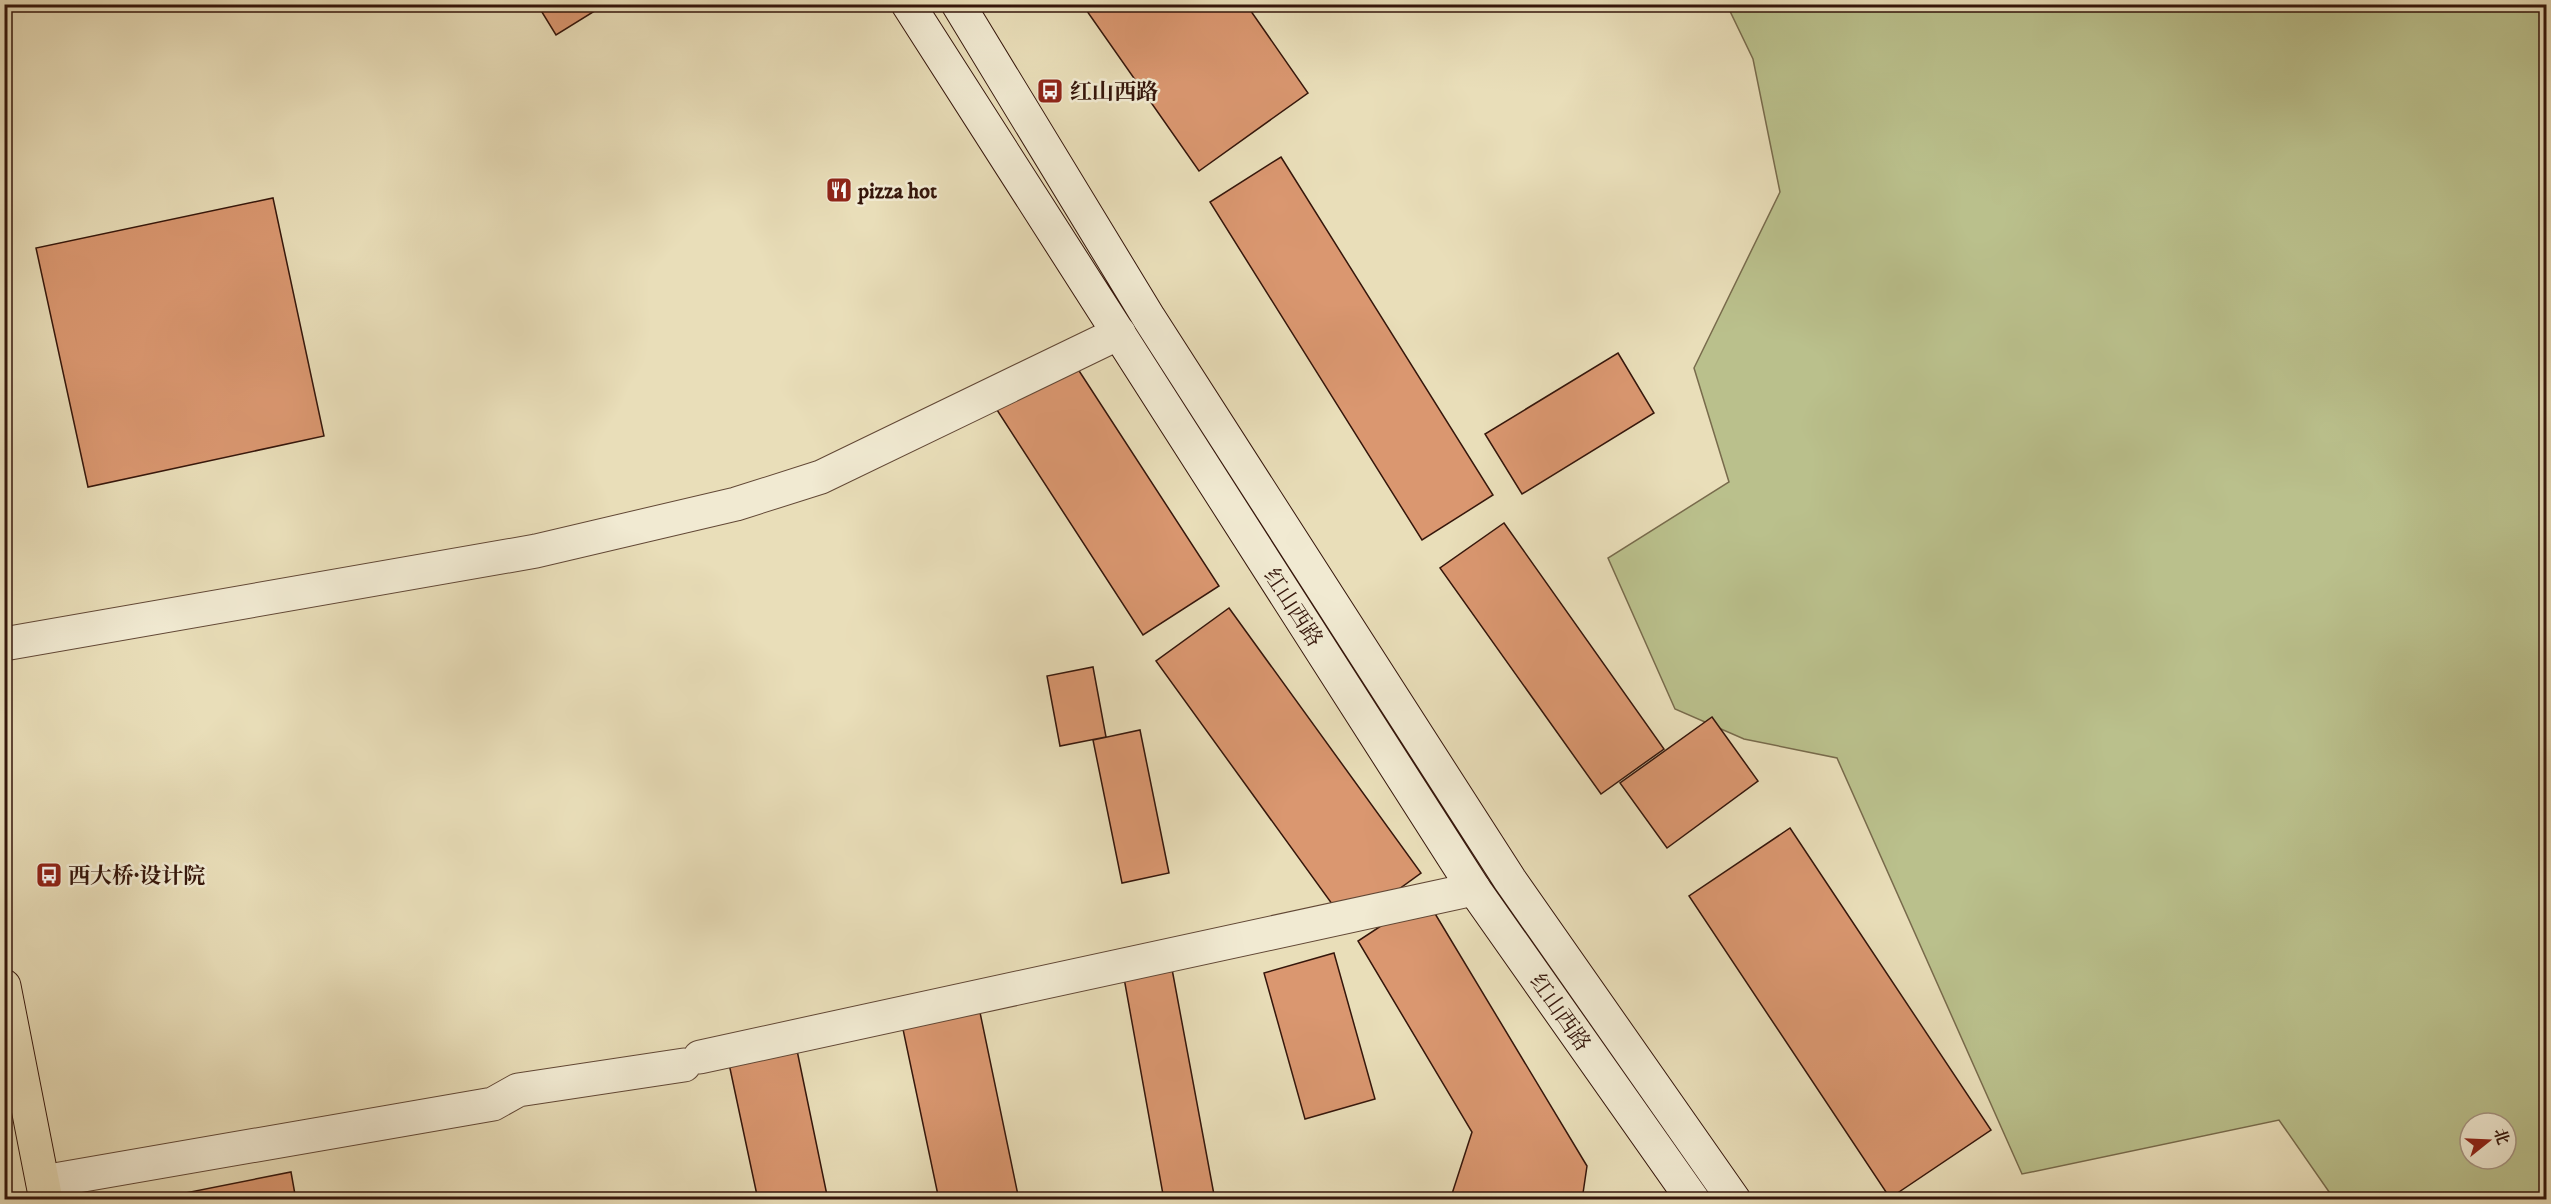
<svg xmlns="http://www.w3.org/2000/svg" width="2551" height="1204" viewBox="0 0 2551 1204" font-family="'IM FELL DW Pica','Noto Serif SC',serif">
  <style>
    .green { fill: #bac08c; stroke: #786b4c; stroke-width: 1.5; fill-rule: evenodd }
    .building { fill: #da9770; stroke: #35160b; stroke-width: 1.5 }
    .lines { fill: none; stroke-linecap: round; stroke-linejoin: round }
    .street-casing { stroke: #624836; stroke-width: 35 }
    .secondary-casing { stroke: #35160b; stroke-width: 35 }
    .primary-casing { stroke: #35160b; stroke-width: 35 }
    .street { stroke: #f1ead2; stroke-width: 33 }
    .secondary { stroke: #f1ead2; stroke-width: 33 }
    .primary { stroke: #e9deb9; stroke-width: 33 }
    .labels { text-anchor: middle; stroke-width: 5; stroke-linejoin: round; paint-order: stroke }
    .poi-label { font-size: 22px; font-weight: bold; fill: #35160b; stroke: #f1ead2; text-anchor: start }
    .street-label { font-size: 22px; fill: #35160b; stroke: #f1ead2 }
  </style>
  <rect width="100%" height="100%" fill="#e9deb9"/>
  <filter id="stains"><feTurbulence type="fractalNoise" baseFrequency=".00333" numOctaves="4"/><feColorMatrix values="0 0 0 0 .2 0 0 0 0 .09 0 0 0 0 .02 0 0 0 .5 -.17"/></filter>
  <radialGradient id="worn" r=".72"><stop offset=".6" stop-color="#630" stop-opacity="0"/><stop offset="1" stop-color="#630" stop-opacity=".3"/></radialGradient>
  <path class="green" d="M1727,5H2546V1199H2334L2279,1120L2022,1174L1837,758L1744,739L1675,709L1608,558L1729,482L1694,368L1780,192L1753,59ZM2470,1123H2506V1159H2470Z"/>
  <path class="building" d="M537,4H606L556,35Z
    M1082,4H1246L1308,93L1199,171Z
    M1281,157L1493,495L1422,540L1210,202Z
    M273,198L324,436L88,487L36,248Z
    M1618,353L1654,413L1522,494L1485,434Z
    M1072,360L1219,586L1143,635L997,410Z
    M1504,523L1664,749L1601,794L1440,568Z
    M1229,608L1421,873L1348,926L1156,661Z
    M1093,667L1106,737L1060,746L1047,676Z
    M1712,717L1758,781L1667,848L1620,783Z
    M1140,730L1169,873L1122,883L1093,740Z
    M1790,828L1991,1130L1890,1198L1689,896Z
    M1425,897L1587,1166L1582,1200H1450L1472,1132L1358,941Z
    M1334,953L1375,1099L1305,1119L1264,973Z
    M1172,969L1215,1200H1164L1124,978Z
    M977,998L1019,1200H939L900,1015Z
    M793,1031L828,1200H758L725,1045Z
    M291,1172L296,1200H181L180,1194Z"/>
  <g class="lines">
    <defs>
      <path id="street" d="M4,644L536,551L736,504L821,477L1119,333
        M700,1057L1474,889
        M43,1182L493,1104L518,1090L684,1065"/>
      <path id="secondary" d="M908,4L1474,889L1693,1200
        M958,4L1149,318L1510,880L1734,1200"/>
      <path id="primary" d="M4,986L46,1200"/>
    </defs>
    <use href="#street" class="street-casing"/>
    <use href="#secondary" class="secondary-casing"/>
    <use href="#primary" class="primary-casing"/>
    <use href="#street" class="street"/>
    <use href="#secondary" class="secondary"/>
    <use href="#primary" class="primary"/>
  </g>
  <defs>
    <symbol id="bus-square" viewBox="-11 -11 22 22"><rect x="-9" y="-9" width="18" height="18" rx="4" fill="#8f2418" stroke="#f1ead2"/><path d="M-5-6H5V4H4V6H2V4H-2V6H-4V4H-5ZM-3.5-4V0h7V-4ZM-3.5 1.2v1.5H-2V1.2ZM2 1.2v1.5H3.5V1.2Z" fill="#fff"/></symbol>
    <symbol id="restaurant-square" viewBox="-11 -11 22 22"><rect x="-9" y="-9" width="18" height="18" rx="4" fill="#8f2418" stroke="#f1ead2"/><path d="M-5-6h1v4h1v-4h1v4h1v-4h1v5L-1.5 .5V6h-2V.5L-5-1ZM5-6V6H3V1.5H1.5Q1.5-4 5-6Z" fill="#fff"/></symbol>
  </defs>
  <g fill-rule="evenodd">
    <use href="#bus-square" x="1035" y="76" width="30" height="30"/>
    <use href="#restaurant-square" x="824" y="175" width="30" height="30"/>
    <use href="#bus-square" x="34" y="860" width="30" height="30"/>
  </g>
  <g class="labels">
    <g class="poi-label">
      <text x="1070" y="99">红山西路</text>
      <text x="858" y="198">pizza hot</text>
      <text x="68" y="883">西大桥·设计院</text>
    </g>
    <g class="street-label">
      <text transform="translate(1294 607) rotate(57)" y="8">红山西路</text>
      <text transform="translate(1561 1012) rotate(55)" y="8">红山西路</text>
    </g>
  </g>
  <rect width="2551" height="1204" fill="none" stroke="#e9deb9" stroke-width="24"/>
  <rect x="6" y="6" width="2539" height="1192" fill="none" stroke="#35160b" stroke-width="3"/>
  <rect x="12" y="12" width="2527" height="1180" fill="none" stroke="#35160b" stroke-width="1.5"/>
  <g transform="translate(2488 1141) rotate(72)"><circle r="28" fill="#f1ead2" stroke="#a69582" stroke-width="1.5"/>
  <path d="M0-4.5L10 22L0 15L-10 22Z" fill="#8f2418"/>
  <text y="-9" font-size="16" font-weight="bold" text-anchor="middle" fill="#35160b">北</text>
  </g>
  <rect width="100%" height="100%" filter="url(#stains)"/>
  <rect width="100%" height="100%" fill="url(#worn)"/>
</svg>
